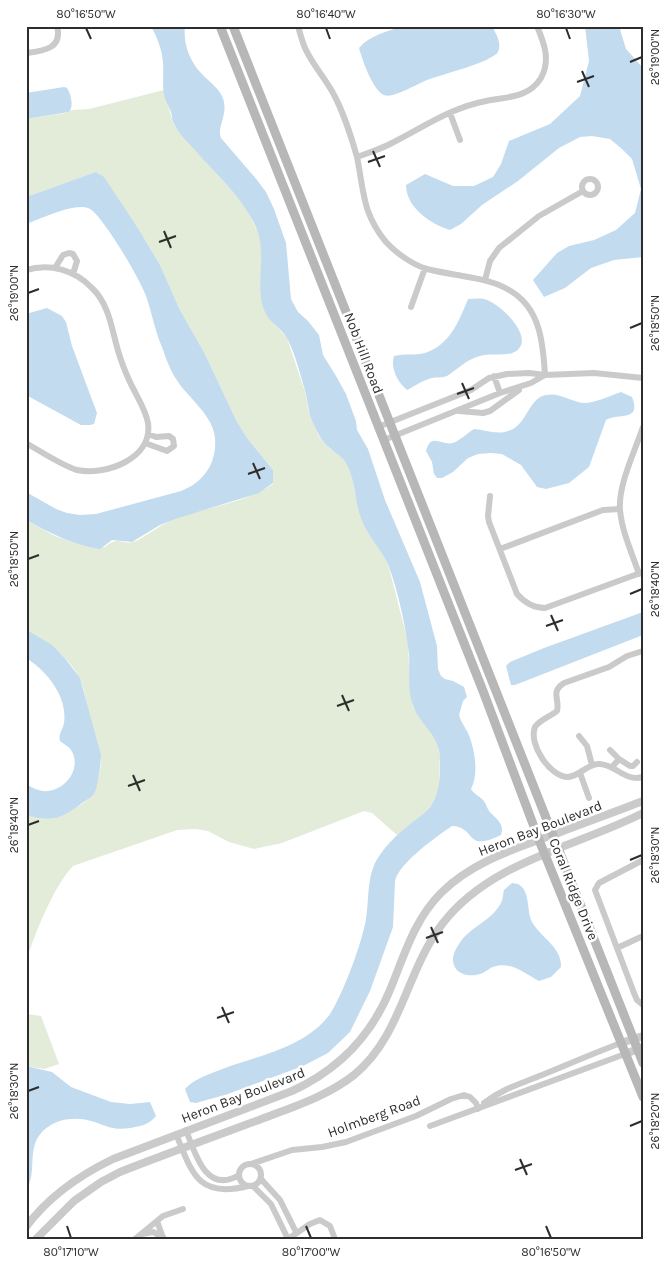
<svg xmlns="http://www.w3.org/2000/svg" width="669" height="1265" viewBox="0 0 669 1265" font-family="Karla,sans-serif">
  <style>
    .green { fill: #e2ecd9 }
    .water { fill: #c3dbee }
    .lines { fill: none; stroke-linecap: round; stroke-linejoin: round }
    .minor { stroke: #cacaca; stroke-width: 6 }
    .tertiary { stroke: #cacaca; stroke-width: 8 }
    .secondary { stroke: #b7b7b7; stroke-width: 9 }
    .ticks { fill: none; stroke: #2d2d2d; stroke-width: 2 }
    .labels { text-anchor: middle; stroke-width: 5; stroke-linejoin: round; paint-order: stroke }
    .street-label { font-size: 14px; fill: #2d2d2d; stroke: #fff }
    .neatline { fill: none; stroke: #2d2d2d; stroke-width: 2 }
    .ticks-label { font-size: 12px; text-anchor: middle; fill: #2d2d2d }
  </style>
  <rect width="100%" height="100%" fill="#fff"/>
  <path class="green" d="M164,90L173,123L176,128L235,194L247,210L258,232L261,244L262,303L274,324L287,338L306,395L308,409L318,435L330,449L342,457L348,465L352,474L355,493L367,531L382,552L389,568L408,642L410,691L413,706L437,742L440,757L439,782L437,794L432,804L425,813L397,835L372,813L364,811L282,843L254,849L229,842L208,831L196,829L177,830L73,866C53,887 35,934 26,961V815C47,820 78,812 92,795C96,792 101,768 101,763C100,746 93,731 89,715C86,703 85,688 79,677C67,655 47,641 26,629V520L55,536L72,542L105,547C120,534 122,547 136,541C150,534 161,524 176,518C208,507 245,503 273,484V470L247,438L236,420L205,354L180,310L160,265L141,233L99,173L91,174L26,197V119L66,113L72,110L89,109Z
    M26,1014L41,1016L59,1064L44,1069L26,1066Z"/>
  <path class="water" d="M151,26H185C183,43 189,60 201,73C208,81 217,86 222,96C230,114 216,126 221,138L257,180L266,192L274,209L286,243L291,299L298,312L308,321L319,335L323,355L336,376L346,394L356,421L357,430L368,449L385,500L420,582L437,646L438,669L441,676L445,679L453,681L464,687L467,697L463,701L459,715C461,722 465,727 468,733C475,749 479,774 471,789C474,794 479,796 483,800C486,803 487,808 489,811C496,819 505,823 501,835C464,853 477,827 452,826C436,837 399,863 395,881L393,927L370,991L350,1032L328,1053L303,1066L228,1094L196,1103L190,1102L185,1089C192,1081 202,1077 212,1073C250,1057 304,1050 330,1014C343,994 362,943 366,919C369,900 367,880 375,863C383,848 396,835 409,825C417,818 427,813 432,804C440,791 440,775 440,760C440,734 420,726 413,705C407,689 410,670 409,654C406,628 398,591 389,567C382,549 367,536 361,518C354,499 356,480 346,463C342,456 338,455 332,450C324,444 318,435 314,425C309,415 308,405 306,394C301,377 296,356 288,340C282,328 269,323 264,310C254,283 269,252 254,223C240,195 214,172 194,149C187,141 178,133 174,124C171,118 173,119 171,112C169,106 165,101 164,94C162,83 164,73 163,62C162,50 157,37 151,26Z
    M404,26H492C496,34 502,43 498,52C492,62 440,75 427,80C417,84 392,99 384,95C373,91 362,59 359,48C370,35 388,31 404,26Z
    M585,26H619L626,49L643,68V257L614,260L591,268L565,288L544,297L533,280L557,253L569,246L594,240L616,230L635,213L641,189L632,159L622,149L610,139L592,136L580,137L559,148L518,181L482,205L461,224L450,230C430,224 406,207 406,185L425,174L453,186H474L493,177L501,164L509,141L550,124L580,96L589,61Z
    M64,87L67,88C71,94 74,106 69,112L26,119V93Z
    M96,172L104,177L141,233L160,265L180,310L205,354L236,420L247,438L273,470V483L259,493L175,519L160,525L132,542L112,540L100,549C73,545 50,533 26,520V492L56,509L67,513L80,515L96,514L181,491C204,482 217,463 215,438C213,416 190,399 178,382C171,372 166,359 162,347C155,331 152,313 146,296C141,281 101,212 88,208C73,203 41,219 26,224V197Z
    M468,299C473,299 479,298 484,299C498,302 530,332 520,347C513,359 492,352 480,356C467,359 458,369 447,376C442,378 437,377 432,378C423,380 415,386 407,390C398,383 390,368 394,356C405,353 415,356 425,353C450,345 459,321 468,299Z
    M47,308L62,316L66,322L72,346L97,413L94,424L90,425H81L26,395V314Z
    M621,392L632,397C642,422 618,413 606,420L589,467L569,483L546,489L537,487L521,465L502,454L491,453L478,454L468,458L453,472L442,478H437L434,474L432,462L426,451C431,432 441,446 453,443C461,440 467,433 474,429C485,430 497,435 508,431C527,426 528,398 546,395C559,392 572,402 584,403C596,403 609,396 621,392Z
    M643,612V635L515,685H511L506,666L510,662L544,648Z
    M26,629L52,645L64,657L80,678L101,755C101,763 98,787 94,794C91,798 86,800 81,804C60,819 53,822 26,815V784C33,788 40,792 48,791C67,789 82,767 71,750C69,746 63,744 60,741C58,733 63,730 64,723C68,697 47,671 26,658Z
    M512,883L518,884C531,891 526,910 532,922C541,938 562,947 561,967L551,977L539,981C531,977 518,967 509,966C505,965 497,965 493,967C489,968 485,973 480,974C471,977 457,975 454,965C451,958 455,950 459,944C470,926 493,921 502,901C503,897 503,893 504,890Z
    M26,1066L52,1072L71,1087L111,1102L130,1104L150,1102L156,1116C151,1122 147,1124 140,1126C131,1128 122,1130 113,1128C106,1127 99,1123 91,1121C74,1116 54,1119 42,1132C26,1149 38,1172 26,1190Z"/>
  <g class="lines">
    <path class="minor" d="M298,26C300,33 302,41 305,48C312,64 325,78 333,93C342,109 352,139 357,157C364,191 362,213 386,242C396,253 413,265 427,269C469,280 522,275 538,327C543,342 544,359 545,375
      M26,53C43,51 63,49 57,26
      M450,113L460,140
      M357,157C368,153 381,149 392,143C424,127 450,108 486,101C506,97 529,98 541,78C551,60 544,43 537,26
      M582 187a8 8 0 1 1 16 0a8 8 0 1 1-16 0Z
      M55,268L63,255L69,253L73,254L77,261L73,274
      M26,270C50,263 75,270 92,288C111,306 112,334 120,357C124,369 129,381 135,392C140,402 146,412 148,423C153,459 105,476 77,470C63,466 40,451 26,443
      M485,280L490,261L499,248L539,216L583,191
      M411,307L425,268
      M494,376L500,393
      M459,411L483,413L490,411L519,390
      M378,427L471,390L489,378L507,374L529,373L545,375L594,373L643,378
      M384,440L500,393L531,383L545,375
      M145,443L167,451L174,446L173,439L169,436L156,437L148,434
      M490,496L488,516L489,522L517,594C525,603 533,608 545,608L643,572
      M500,549L603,510L620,509
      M639,574C632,553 622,532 620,510C618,485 635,451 643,427
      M643,651L627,656L609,667L564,683C550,692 560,699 557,711C551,716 539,720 535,727C528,744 550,777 568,777C580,776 588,763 600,764C616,765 625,782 643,777
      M579,736L587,746L592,765
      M610,750L619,759L612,767
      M619,759L630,766H633L637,762
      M580,773L589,798
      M643,860L599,883L595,890L634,993L637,1000L643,1005
      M617,948L643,936
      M484,1103C504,1088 520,1084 542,1075C569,1064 594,1053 621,1043
      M430,1126L625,1054
      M186,1130C195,1153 206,1195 239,1175
      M176,1134C192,1173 198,1199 248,1186
      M251,1164L292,1150L322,1147L346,1142L416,1116L451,1099L464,1095L470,1097L476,1103L478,1109
      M239 1175a11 11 0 1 1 22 0a11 11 0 1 1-22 0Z
      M261,1179L280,1200L296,1232
      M253,1186L271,1204L288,1239
      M157,1221L163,1238
      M142,1234L153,1232L163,1237
      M135,1239L163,1216L183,1209
      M288,1239L310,1224L320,1220L330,1226L335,1239"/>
    <path class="tertiary" d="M621,1043L643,1036
      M625,1054L643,1047
      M26,1227C48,1197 80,1175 113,1159L292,1091C338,1070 371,1036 390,990C404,956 414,920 441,893C471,863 511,850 550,836C581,824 612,813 643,801
      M36,1239L74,1201L101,1182L120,1172C166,1154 213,1137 259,1120C292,1107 326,1097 354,1075C402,1036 406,970 443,923C491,861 576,847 643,813"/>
    <path class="secondary" d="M220,26L483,691L539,840L643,1097
      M233,26L643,1063"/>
  </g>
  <path class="ticks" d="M86,28L91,39M326,28L330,39M566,28L570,39M630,62L642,57M582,71L589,87M577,82L594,76M373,151L380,167M368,162L385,156M164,231L171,248M159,242L176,236M28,293L39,289M630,328L642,323M462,383L469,399M457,394L474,388M253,463L260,479M248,474L265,468M28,559L39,555M630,594L642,589M551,615L558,631M546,626L563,620M342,695L349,711M337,706L354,700M133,775L140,791M128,786L145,780M28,825L39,821M630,860L642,855M431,927L438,943M426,938L443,932M222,1007L229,1023M217,1018L234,1012M28,1091L39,1087M630,1126L642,1121M520,1159L527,1175M515,1170L532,1164M67,1226L71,1238M306,1226L311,1238M546,1226L551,1238"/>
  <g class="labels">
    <g class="street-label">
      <text transform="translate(364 353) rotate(69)" y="5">Nob Hill Road</text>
      <text transform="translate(540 828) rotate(-21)" y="5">Heron Bay Boulevard</text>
      <text transform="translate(574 889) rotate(68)" y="5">Coral Ridge Drive</text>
      <text transform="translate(243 1095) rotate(-21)" y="5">Heron Bay Boulevard</text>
      <text transform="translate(374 1116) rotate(-20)" y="5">Holmberg Road</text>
    </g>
  </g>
  <rect width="669" height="1265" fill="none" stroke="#ffffff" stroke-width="55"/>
  <rect x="28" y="28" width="614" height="1210" class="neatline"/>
  <g class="ticks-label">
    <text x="86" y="18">80°16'50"W</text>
    <text x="326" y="18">80°16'40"W</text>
    <text x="566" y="18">80°16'30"W</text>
    <text transform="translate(655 57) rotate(-90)" y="4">26°19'00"N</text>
    <text transform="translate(14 293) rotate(-90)" y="4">26°19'00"N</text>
    <text transform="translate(655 323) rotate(-90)" y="4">26°18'50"N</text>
    <text transform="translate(14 559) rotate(-90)" y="4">26°18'50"N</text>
    <text transform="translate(655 589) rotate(-90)" y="4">26°18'40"N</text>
    <text transform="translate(14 825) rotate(-90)" y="4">26°18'40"N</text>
    <text transform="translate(655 855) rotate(-90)" y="4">26°18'30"N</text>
    <text transform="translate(14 1091) rotate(-90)" y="4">26°18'30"N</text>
    <text transform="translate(655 1121) rotate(-90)" y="4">26°18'20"N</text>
    <text x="71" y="1256">80°17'10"W</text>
    <text x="311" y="1256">80°17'00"W</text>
    <text x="551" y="1256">80°16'50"W</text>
  </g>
</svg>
